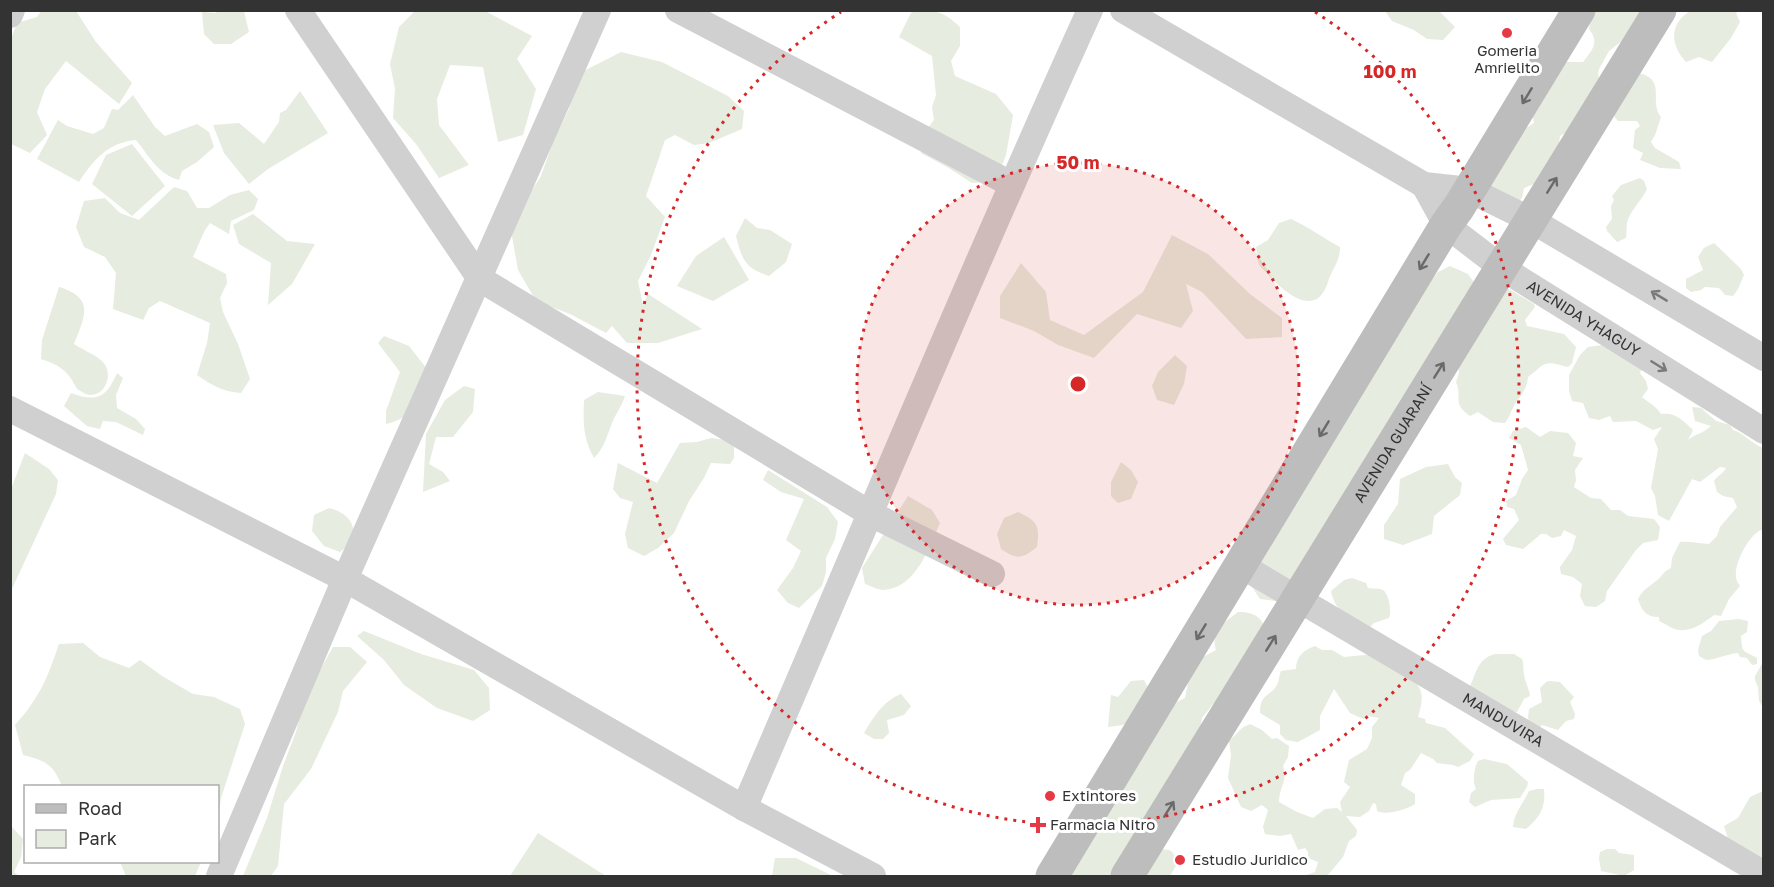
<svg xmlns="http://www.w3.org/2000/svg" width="1774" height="887" viewBox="0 0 1774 887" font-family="'Golos Text',sans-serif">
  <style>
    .green { fill: #e6ecdf }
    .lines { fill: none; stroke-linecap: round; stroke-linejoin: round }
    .street { stroke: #d0d0d0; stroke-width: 26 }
    .secondary { stroke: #bdbdbd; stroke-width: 33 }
    .oneway { stroke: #6a6a6a }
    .oneway2 { stroke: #7a7a7a }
    .ring { fill: none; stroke: #d62828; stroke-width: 3; stroke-dasharray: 3 6 }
    .poi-dot { fill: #e63946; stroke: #fff; stroke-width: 2 }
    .labels { text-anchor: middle; stroke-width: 6; stroke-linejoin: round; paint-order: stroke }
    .poi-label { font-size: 15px; fill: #333; stroke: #fff; text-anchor: start }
    .street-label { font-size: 15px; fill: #333; stroke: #fff }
    .centre { fill: #d62828; stroke: #fff; stroke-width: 3 }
    .ring-label { font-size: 18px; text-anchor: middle; font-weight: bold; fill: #d62828; stroke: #fff; stroke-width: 6; stroke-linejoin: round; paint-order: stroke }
  </style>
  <rect width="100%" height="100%" fill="#fff"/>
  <path class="green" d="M222,10L244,11L249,32L231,44H214L204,34L202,12L215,13Z
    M41,11H76L96,42L132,83L119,104L66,61L45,89L37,112L47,135L30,153L11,144L10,42L17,23L37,17Z
    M415,11H485L532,36L517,59L536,89L523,135L498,142L483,67L450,65L437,99L439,125L469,165L439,178L416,144L393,118L395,89L390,64L399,27Z
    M915,11C938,11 943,11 960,27V46L951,61L955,76L996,94L1013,115L1006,155L996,181L972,183L947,167L921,153L924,133L934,120L932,107L936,95L932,56L899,37L911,13Z
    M1385,11H1439L1455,27L1443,40L1427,39L1414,30L1392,21Z
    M1593,11H1645L1623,40L1609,51L1599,69L1598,74L1599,78L1569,131L1560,136L1557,161L1544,180L1524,188L1522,198L1513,207L1472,182L1521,131L1534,123L1533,117L1566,62H1583C1592,50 1600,43 1589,29L1591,15Z
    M1690,11H1739L1736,13L1740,22L1731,38L1712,62L1699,57L1686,62C1670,45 1669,24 1690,11Z
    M621,52L662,62L728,96L744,111L742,129L709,143L694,145L675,135L665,140L646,196L665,217L651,255L638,281L643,305L648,294L702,329L658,343H627L612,326L606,333L570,314L536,301L518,270L510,225L541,176L553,142L569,109L578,74Z
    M1635,72C1669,79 1648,99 1661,117L1655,135L1651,142L1655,148L1679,162L1681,169L1660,168L1640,160L1643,153L1633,148L1635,130L1640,126L1637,121H1618L1613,115Z
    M300,91L328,133L268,169L249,184L224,153L213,125L239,123L264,144L279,122L280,113L286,110Z
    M133,95L155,127L165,136L197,124L209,132L214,147L197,162L182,171L179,180C158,174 149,156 136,140C109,142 93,160 79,182L37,159L58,120L67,126L93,134L104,128L112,109L118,110Z
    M132,144L165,186L132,216L92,184L106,155Z
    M1640,178L1644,181L1647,189C1642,200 1629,212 1627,223C1626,228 1627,233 1626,238L1617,242L1607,231L1606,227L1612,219L1611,206L1614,200L1612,196L1621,185Z
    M174,187L187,191L197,208H209L230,195L249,190L258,199L254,210L231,221L229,234L210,223L205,230L193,257L226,274L227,283L220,298L223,312L238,344L250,379L241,393C224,392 211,385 197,375L207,343L210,323L160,301L149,308L143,320L113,309L116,273L105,257L84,247L76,227L84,201L105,198L120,213L139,220Z
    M253,214L287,241L315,244L292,284L268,305L271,263L239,244L233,225Z
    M745,218L757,228L770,230L792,244L786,262L769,276C745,268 742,260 736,236Z
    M1291,219C1309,227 1323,238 1340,247C1340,263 1332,268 1328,282C1316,321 1282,291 1266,272C1265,272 1260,266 1260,266C1257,261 1257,253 1256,247L1268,240L1279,223Z
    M1172,235L1208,254L1250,294L1282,318V337L1246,339L1202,292L1186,284L1193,311L1181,328L1137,314L1094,358L1058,345L1034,331L1000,318V296L1021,263L1046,292L1050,320L1084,335L1143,292Z
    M724,237L749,280L713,301L677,286L696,256Z
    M1714,243L1741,269L1744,275L1738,289L1733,296L1725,295L1719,288L1705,287L1701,290L1691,292L1686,288V279L1703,270L1698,257L1704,248Z
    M1450,266L1468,274L1478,288L1401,456L1360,529L1337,558L1314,596L1275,601L1260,599L1250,584L1251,531L1418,297L1438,272Z
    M59,287C95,298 85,316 74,344C83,350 96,355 103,362C113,373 107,395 90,395C86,395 81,391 77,389C68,371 60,365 41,359L42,340Z
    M1507,288L1534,304L1535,307L1525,320L1527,326L1564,334L1576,347L1572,363L1568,367C1543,360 1547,362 1528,377C1527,389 1521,395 1515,404C1511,410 1510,417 1505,423L1493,422L1478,412L1470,416C1451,403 1463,398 1456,382L1459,373L1458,363Z
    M384,336L409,346L427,369C416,400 420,416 386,424V411L400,372L378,343Z
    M1603,345L1643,366L1640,373L1646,381L1648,389L1642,397C1649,403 1656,406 1661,414C1675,412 1683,420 1693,430L1688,440C1695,434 1704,433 1711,426L1695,421L1692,407L1701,408L1716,421L1730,425L1733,430C1742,432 1752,444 1763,448V532L1761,530C1749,535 1734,563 1736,577C1736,580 1738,583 1740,586L1729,599L1721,616L1714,615C1702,624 1688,635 1672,628C1668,626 1664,623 1659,621V617C1646,617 1642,611 1638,599C1643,589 1648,588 1656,581C1663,576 1662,572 1671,568L1672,558L1680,542C1690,541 1699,544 1709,544L1717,536L1720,527L1737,507L1733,498L1723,496L1717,492L1714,481C1718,475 1723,474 1726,468L1720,467L1700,482L1692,479L1669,521L1658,515L1655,496L1651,488L1658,449L1654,439L1662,427L1653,430L1636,421L1613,422L1610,416L1599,420L1589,418L1583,403L1572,401L1569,391V375L1580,355L1588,347Z
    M1175,355L1187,366L1184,384L1174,405L1157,400L1152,386L1158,372Z
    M117,373L123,378L116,395L117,408L136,419L145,429L143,435L116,422L103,421L100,429L87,426L64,406L71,393C96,402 106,399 117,373Z
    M464,386L475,389L473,412L453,437H436L429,464L443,472L450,481L423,492L426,434L445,400Z
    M598,392L625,396C622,406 616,413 612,423C607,436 604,448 594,458C583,439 583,422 584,400Z
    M1526,427L1540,437L1550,431L1568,433L1576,443L1573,456L1583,458L1575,470L1576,480L1574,487L1591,498L1601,499L1611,510H1620L1628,516L1654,519L1660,527L1658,540L1643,543L1636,550L1607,591L1605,601L1596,607L1585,606L1580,596L1582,584L1573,577L1561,574L1560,567L1572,550L1576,536L1564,530L1561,536L1552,538L1546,534H1541L1523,549L1506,545L1503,539L1519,520L1514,509L1507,507L1506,501L1516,495L1522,479L1528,470L1521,445L1509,438L1513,431Z
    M711,438L734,441V458L730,464L711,463L704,478L689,501L674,533L658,548L644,556L628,548L625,534L633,502L620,498L613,489L618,463L657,483L680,443L697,442Z
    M25,453L49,469L58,480L56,494L11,591V489Z
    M1121,462L1131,470L1138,482L1131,499L1118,503L1111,496V482Z
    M1448,464L1455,477L1462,483L1460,495L1434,516L1432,534L1403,545L1384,539V525L1398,504L1400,479L1426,467Z
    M768,470L827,507L838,522L835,539L826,558V572L822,586L799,608L788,603L777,590L793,568L801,551L786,540L804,499L781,492L763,480Z
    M908,496L932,510L940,523C929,547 916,589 883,590C878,590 871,586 865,584L862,568Z
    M329,508C354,514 363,535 340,552L324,546L312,531L314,515Z
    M1018,512C1038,521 1040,526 1037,547C1022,559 1017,560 1001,549L997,534L1004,518Z
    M1352,578L1366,583L1368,588C1373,589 1379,588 1383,590C1389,594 1392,612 1389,618L1374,623L1368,629C1351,618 1335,613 1331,591L1344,580Z
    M1238,612C1250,612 1258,614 1264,625L1224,700L1213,704L1202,718L1197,748L1110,876H1069L1164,708L1185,698L1190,673L1201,658L1216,650C1210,629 1223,624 1238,612Z
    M1739,619L1748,621L1747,632L1741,636C1742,655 1744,650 1757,658V664L1752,665L1747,658L1740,657L1738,653C1726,654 1718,659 1706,660L1699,656L1698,650L1702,636L1711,631L1719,621Z
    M364,631L421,654L474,670L489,688L490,710L473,721L437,708L404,685L384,660L357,636Z
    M83,643L100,657L129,668L140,660L162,676L193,694L214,697L240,709L245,724L221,798L218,819V786H62C53,764 46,761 23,755L15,725C40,697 47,679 59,644Z
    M1315,646L1322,650H1332L1344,657L1375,654C1385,661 1411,676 1417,684C1425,694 1421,706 1418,717L1425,719L1426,723L1445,728L1474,754L1470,761L1458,767L1453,765L1437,763L1433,759L1421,753L1410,770L1405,773L1401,785L1415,794V804C1408,809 1385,816 1377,811L1376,804L1373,803L1369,811L1360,817L1346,816L1357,830L1356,836L1349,841L1343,857L1327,876H1303L1315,872L1318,862L1308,858V852L1305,848L1298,850L1291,834L1280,836L1265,834L1263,827L1268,810L1262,805L1251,811L1241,807L1228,778L1231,755L1229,741L1242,728L1250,724L1262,730L1272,739L1277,738L1289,746L1288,757L1283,766C1288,782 1279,787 1279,802L1297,812L1313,818L1325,809L1337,808L1342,812L1340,802L1350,787L1344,782L1349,760L1367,749L1372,738V727L1379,718L1368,716L1363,719L1350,713L1334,689L1320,716V730L1298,742L1286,740L1280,734V725L1260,713C1260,693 1271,696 1277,685C1279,681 1279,675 1281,671L1296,669C1296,656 1304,650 1315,646Z
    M333,647H350L367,662L343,691L338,712L311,769L284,804L278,866L271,876H243L267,818L283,766L296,732L305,697Z
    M1495,654H1514L1522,659C1524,665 1523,670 1524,675C1525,682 1529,688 1530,696L1524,699L1517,712L1505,711L1464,696C1477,680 1473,660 1495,654Z
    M1763,662V707L1759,701L1758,687L1755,680V676Z
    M1144,680L1150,691L1129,721L1123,725L1108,727L1111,695L1118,697L1131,681Z
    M1549,681L1560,682L1574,697L1570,702L1575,714L1574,719L1566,721L1558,730L1542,725L1538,729L1531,727L1528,718L1529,709L1542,702L1540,688L1546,682Z
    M901,694L911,706L904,715L887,720L889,733L883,739H874L864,733C873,718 883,701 901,694Z
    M1484,759L1507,764L1528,782L1527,787L1520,798L1491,800L1475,807L1469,802L1471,793L1476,789C1472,782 1474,768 1478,761Z
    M1537,789H1544C1546,807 1540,817 1526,829L1513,827C1514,813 1523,804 1529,791Z
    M1763,791L1764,861L1729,842L1724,826L1738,818L1750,797Z
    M11,826L23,839L21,857L14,872L19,876H11Z
    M538,833L606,876H510Z
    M1160,849C1176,850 1172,852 1177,864L1170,876H1141Z
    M1607,849H1615L1619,853L1634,855V870L1624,876L1601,871L1599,858L1600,852Z
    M775,858H796L833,876H772Z
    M120,862H201L195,876H126Z"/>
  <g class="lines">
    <g class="street">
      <path d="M298,10L480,279L871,514L992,574"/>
      <path d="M678,10L1011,184"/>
      <path d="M1123,10L1424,185L1470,190L1531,220L1764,358"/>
      <path d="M10,15L12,10"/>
      <path id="s1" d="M1424,185L1446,225L1502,268L1764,431"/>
      <path d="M10,409L345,579L744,808L873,876"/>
      <path id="s2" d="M1242,566L1764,874"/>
      <path d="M744,808C859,542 970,274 1090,10"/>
      <path d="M219,876L345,579L598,10"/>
    </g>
    <g class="secondary">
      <path d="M1052,876L1446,225L1459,207L1579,10"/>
      <path id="s3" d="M1127,876L1660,10"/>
    </g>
  </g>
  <defs><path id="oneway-shaft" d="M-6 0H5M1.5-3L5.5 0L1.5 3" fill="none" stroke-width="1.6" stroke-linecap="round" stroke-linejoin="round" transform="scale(1.5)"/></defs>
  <g class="oneway">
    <use href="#oneway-shaft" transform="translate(1527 96) rotate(121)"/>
    <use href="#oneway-shaft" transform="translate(1552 185) rotate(-58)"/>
    <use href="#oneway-shaft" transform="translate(1424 262) rotate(121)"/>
    <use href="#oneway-shaft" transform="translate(1439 370) rotate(-58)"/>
    <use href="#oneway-shaft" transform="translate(1324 429) rotate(121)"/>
    <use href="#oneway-shaft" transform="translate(1201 632) rotate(121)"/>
    <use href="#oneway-shaft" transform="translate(1271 643) rotate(-58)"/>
    <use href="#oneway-shaft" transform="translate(1169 809) rotate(-58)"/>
  </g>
  <g class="oneway2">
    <use href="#oneway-shaft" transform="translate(1659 296) rotate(-149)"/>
    <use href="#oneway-shaft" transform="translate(1659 366) rotate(32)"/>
  </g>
  <circle cx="1078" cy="384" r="221" fill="#d62828" fill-opacity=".12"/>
  <g class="ring">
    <circle cx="1078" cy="384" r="221"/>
    <path d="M1315 12A441 441 0 1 1 841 12"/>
  </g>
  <g class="poi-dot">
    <circle cx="1507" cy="33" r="6"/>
    <circle cx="1050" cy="796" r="6"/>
    <path d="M1035 816h6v6h6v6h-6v6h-6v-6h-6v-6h6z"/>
    <circle cx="1180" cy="860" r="6"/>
  </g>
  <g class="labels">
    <g class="poi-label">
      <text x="1507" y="56" text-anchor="middle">Gomeria<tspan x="1507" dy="17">Amrielito</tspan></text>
      <text x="1062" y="801">Extintores</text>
      <text x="1050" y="830">Farmacia Nitro</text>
      <text x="1192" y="865">Estudio Juridico</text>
    </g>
    <g class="street-label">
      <text dy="5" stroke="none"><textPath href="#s1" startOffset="212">AVENIDA YHAGUY</textPath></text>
      <text dy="5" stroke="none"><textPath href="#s3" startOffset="508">AVENIDA GUARANÍ</textPath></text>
      <text dy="5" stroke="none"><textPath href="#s2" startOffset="303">MANDUVIRA</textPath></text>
    </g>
  </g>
  <circle cx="1078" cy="384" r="9" class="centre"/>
  <g class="ring-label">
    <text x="1390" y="78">100 m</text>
    <text x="1078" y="169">50 m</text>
  </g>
  <rect width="1774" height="887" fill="none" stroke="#333333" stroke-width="24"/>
  <rect x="24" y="785" width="195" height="78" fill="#ffffff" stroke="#adadad" stroke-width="1.5"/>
  <rect x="36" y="804" width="30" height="9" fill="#bdbdbd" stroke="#adadad" stroke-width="1.5"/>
  <text x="78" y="815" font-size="18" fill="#333333">Road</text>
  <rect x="36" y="830" width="30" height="18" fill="#e6ecdf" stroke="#adadad" stroke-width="1.5"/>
  <text x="78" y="845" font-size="18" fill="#333333">Park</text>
</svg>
